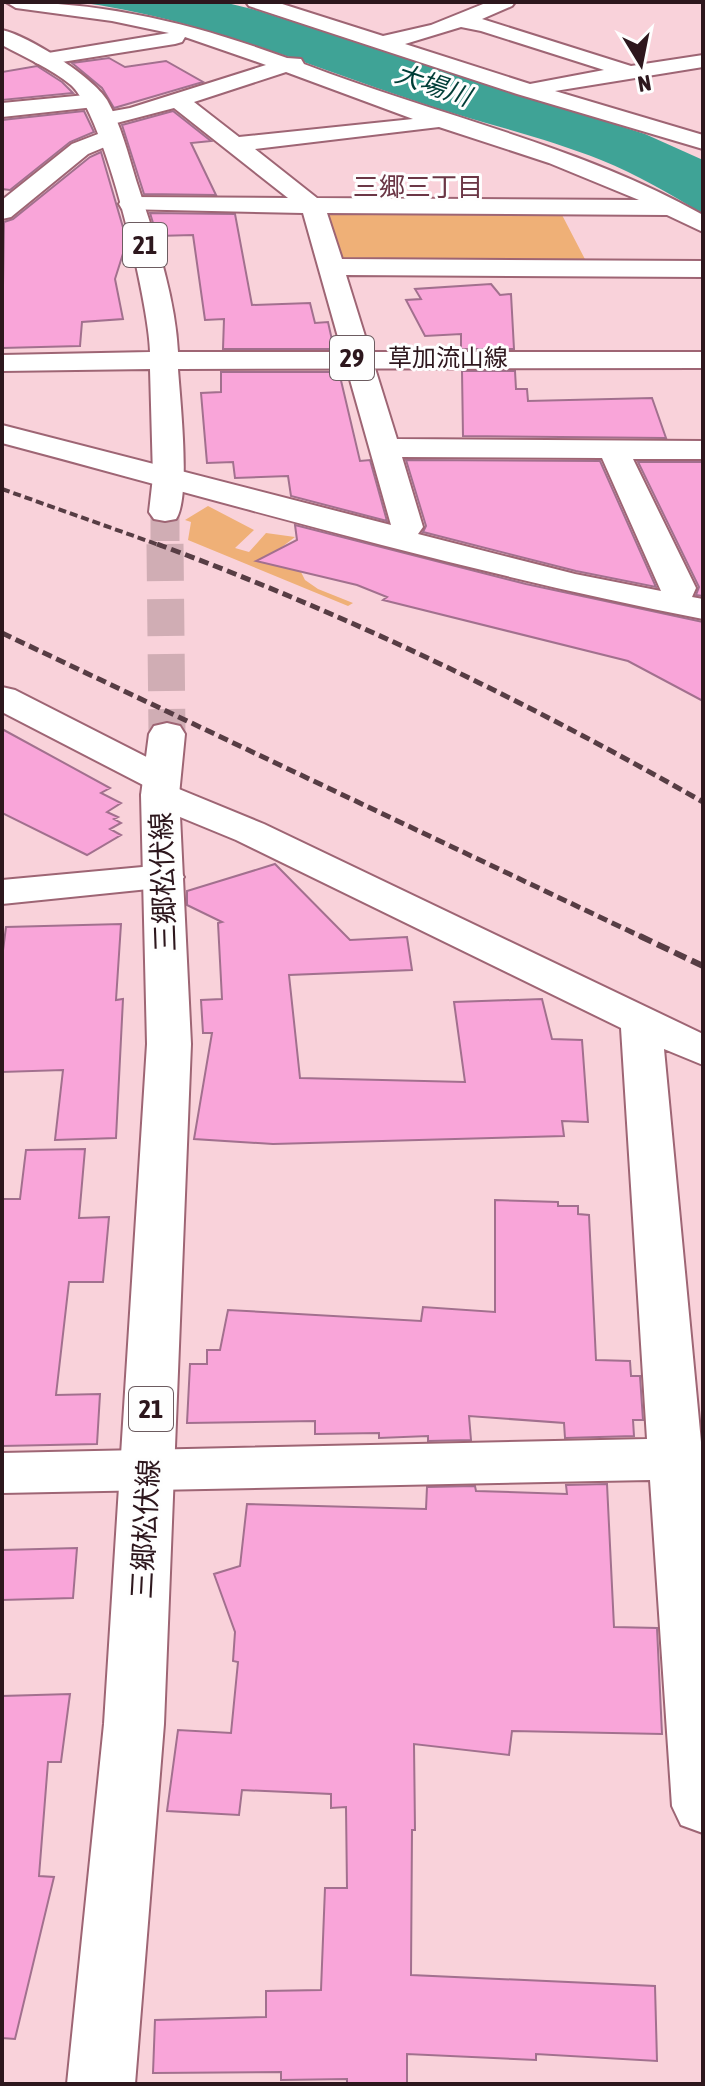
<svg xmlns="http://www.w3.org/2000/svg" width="705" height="2086" viewBox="0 0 705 2086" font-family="'Asap Condensed','Noto Sans JP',sans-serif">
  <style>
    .green { fill: #efb077 }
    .water { fill: #3fa396 }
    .building { fill: #f9a5d9; stroke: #a2708e; stroke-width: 2 }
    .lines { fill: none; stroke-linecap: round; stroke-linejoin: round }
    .major-tunnel-far1 { stroke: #d0adb4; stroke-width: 29; stroke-dasharray: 29 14; stroke-linecap: butt }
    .major-tunnel { stroke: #d0adb4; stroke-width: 37; stroke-dasharray: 37 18; stroke-linecap: butt }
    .minor-casing { stroke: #9e6574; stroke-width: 4 }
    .major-casing { stroke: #9e6574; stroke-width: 4 }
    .minor { fill: #fff; fill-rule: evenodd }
    .major { fill: #fff; fill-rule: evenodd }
    .rail-far2 { stroke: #573d44; stroke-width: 4; stroke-dasharray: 8 4; stroke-linecap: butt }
    .rail-far1 { stroke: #573d44; stroke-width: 5; stroke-dasharray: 10 5; stroke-linecap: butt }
    .rail { stroke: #573d44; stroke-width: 6; stroke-dasharray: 13 6; stroke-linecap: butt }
    .labels { text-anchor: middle; stroke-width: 6; stroke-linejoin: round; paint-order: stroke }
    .far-street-label { font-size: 24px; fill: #2d171d; stroke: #fefefe }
    .far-water-label { font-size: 26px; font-style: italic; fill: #003e37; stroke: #fefefe }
    .far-neighbourhood-label { font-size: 26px; fill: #6b3746; stroke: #fefefe }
    .shield { fill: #fefefe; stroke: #6c5c60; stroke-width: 2 }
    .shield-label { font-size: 26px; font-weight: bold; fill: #2d171d }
    .street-label { font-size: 28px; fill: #2d171d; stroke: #fefefe }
  </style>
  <rect width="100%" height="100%" fill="#f9d2da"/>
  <path class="green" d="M324,211L561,213L588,265L340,261Z
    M208,506L254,530L235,548L249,552L266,533L295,537L278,550L298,566L305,580L318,589L353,603L348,606L188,540L191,522L185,520Z"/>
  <path class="water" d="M77,2H223L256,10L645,134L703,160V214C670,194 636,174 601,160C541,136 476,122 415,101C304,64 195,17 77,2Z"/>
  <path class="building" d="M109,58L125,67L166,61L203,82L114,108L102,88L72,63Z
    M37,66L62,82L73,93L2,100V72Z
    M84,111L94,132L70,142L10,190L2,189V120Z
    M173,111L211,141L191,143L216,195L144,194L122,125Z
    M101,152L127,241L115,279L123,319L82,322L80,346L2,348L4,222L13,219L90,157Z
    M150,213L235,214L252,305L310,303L315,323L328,322L334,349H223L224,319L205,320L193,235L157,236Z
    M491,284L500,295L511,294L514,349H461V334L425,336L406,300L421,299L415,289Z
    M462,371H515L516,389H527L528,401L652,398L666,438L463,436Z
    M221,372H339L360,461L370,460L387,521L291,496L288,476L235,478L233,462L207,463L201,393L221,392Z
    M406,460L600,461L656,587L576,571L423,532L426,526Z
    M638,462H703V596L696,595L699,587Z
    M295,525L526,584L703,622V701L628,661L383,600L387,597L357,585L256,561L297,540Z
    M2,729L110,788L101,793L121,803L107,812L118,817L114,819L121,823L110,829L121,835L87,855L2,813Z
    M275,864L350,940L407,937L412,970L289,975L300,1078L465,1082L454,1002L542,999L552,1039L582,1040L588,1122L562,1121L564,1136L273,1144L194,1139L212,1033H203L201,1000L222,999L218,923L222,922L187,905V891Z
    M121,924L116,1000L123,999L116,1138L55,1140L63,1070L2,1072V958L6,927Z
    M85,1149L79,1218L109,1217L103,1282H69L56,1395L100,1394L97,1444L2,1446V1199H20L26,1150Z
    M495,1200L558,1202V1206H578V1214L589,1215L596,1360L630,1361L631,1376H640L643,1420H633L634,1436L565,1438L564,1423L469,1416L471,1440L428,1441V1436L379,1438V1433L315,1434V1421L187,1423L190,1364H207V1350H220L228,1310L421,1321L423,1307L495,1312Z
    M607,1484L614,1627L657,1628L662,1734L512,1731L509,1755L414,1744L415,1830H412L411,1975L655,1986L657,2061L536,2054V2060L407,2054V2084L347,2083V2079L281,2080V2072L153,2073L155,2020L266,2017V1991L321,1990L325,1888H347L346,1807L331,1808V1794L242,1790L239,1815L167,1811L178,1730L231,1733L238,1662L233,1661L235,1632L214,1574L240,1566L247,1504L426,1509L427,1487L475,1486L476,1491L567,1494L566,1485Z
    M77,1548L73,1598L2,1600V1550Z
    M70,1694L61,1762H48L39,1876L54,1877L15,2039L2,2038V1696Z"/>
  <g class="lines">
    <path class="major-tunnel-far1" d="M165,512V546"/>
    <path class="major-tunnel" d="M165,544L167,734"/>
    <defs>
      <path id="minor" d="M6,2C107,2 194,24 287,58L301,59L304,64C436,115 579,145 703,215V232L667,215L327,213L342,259L703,261V277L346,275L397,439L703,441V459H633L696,588L692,597L703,599V619C467,573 235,505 2,443V425L391,525L303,213L122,209L119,204L122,199L131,197L288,198L174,108L105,126L94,119L97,114L130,108L266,65L185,37L182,42L175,44L43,65L36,63L32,59L36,55L169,33L112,21L16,8ZM286,72L413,119L239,137L194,102ZM439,127L549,163L639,200L317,198L255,149ZM402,457L602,458L661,591L575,574L418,534L423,527Z
        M246,2H276L383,36L431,25L488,2H515L512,6L482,19L631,66L703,55V67L555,91L703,135V149L517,94L249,6ZM461,27L481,31L604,70L530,84L405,44Z
        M96,94L107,101L104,106L2,117V103Z
        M111,129L119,131L122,136L119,141L88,154L11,217L2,219V200L72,144Z
        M2,687L15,690L174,771L180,779L174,787L264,824L703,1034V1065L664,1049L701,1442L703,1443V1833L681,1825L672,1806L650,1480L2,1493V1453L647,1439L621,1028L236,840L146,803L141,795L147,787L2,712Z
        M164,865L178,868L184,877L178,886L2,904V880Z"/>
      <path id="major" d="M2,30C29,36 93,77 107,100C121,125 128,154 136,180C154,235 175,294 178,352H703V368L178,369C180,399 191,497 176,519L165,521L154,519L149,512L153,477L150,369L2,371V355L150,352C149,303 105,115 71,85C52,69 24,57 2,45Z
        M167,723L180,726L185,734L179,795L191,1044L164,1724L135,2084H67L104,1724L147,1044L141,795L149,734L154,726Z"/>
    </defs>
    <use href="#minor" class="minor-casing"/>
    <use href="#major" class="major-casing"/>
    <use href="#minor" class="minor"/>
    <use href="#major" class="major"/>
    <path class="rail-far2" d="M2,489L162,546"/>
    <path class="rail-far1" d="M157,544C347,614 528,702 703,802
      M2,633L644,938"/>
    <path class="rail" d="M640,936L703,966"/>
  </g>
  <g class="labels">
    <g class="far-street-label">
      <text x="448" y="366">草加流山線</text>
    </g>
    <g class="far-water-label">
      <text transform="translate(433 85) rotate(19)" y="9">大場川</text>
    </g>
    <g class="far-neighbourhood-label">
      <text x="418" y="196">三郷三丁目</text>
    </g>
    <g class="shield">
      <rect x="123" y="223" width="44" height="44" rx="6"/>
      <rect x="330" y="336" width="44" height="44" rx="6"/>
      <rect x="129" y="1387" width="44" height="44" rx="6"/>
    </g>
    <g class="shield-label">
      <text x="145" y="254">21</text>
      <text x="352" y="367">29</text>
      <text x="151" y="1418">21</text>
    </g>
    <g class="street-label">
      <text transform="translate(163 882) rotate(-92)" y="10">三郷松伏線</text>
      <text transform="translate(145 1529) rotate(-87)" y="10">三郷松伏線</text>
    </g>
  </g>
  <rect width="705" height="2086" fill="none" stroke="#2d171d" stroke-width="8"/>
  <g transform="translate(641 64) rotate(170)" stroke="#fefefe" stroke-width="6" paint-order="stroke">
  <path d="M0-6L14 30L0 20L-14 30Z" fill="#2d171d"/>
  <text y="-12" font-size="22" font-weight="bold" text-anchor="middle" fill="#2d171d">N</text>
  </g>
</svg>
